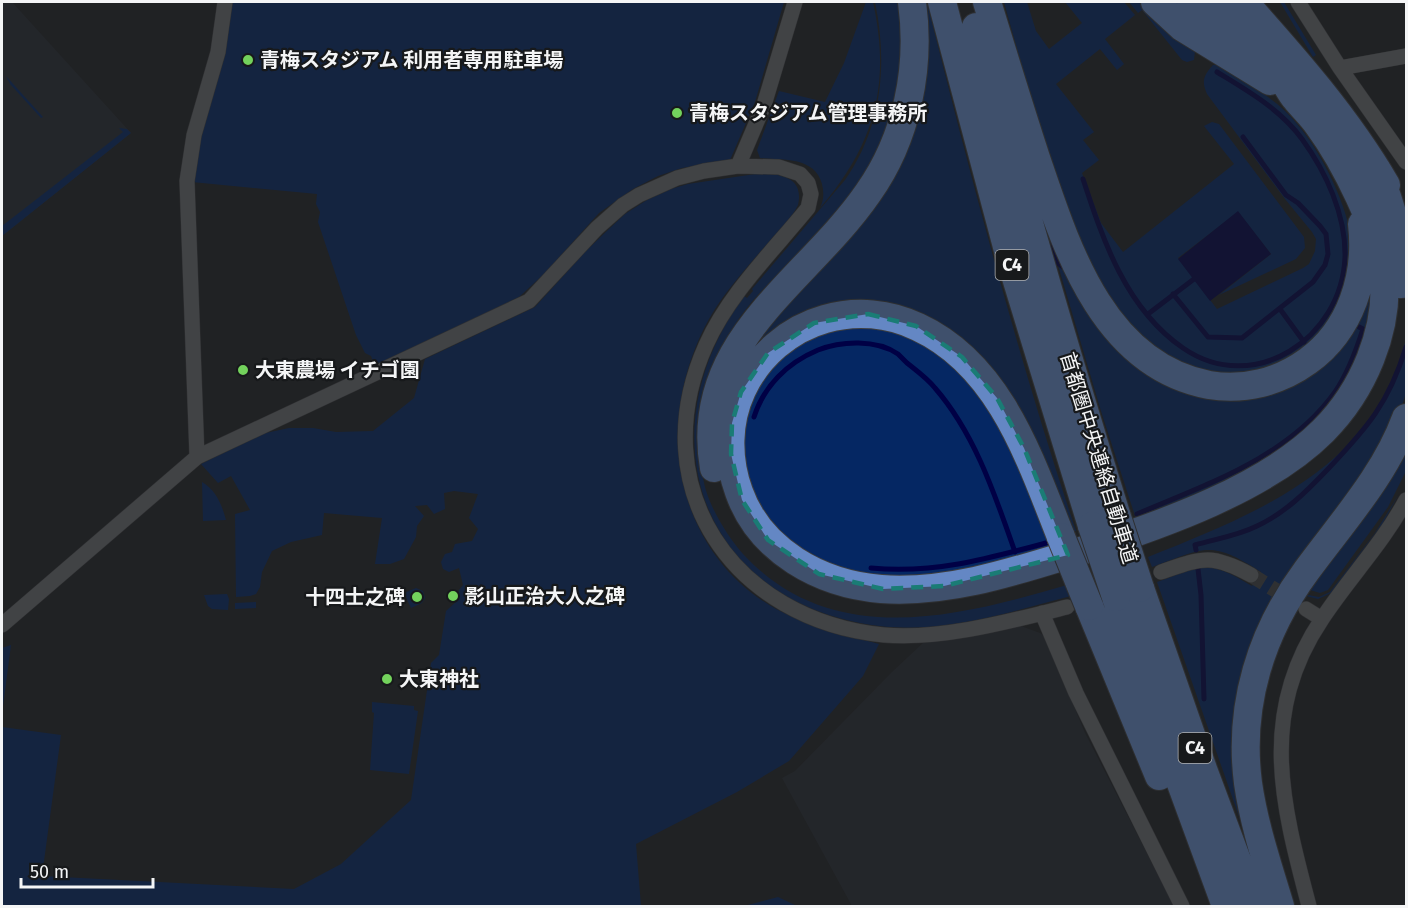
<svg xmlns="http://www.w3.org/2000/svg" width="1408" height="908" viewBox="0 0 1408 908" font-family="'Fira Sans','Noto Sans JP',sans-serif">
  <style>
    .built { fill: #272b32 }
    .green { fill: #052763 }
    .water { fill: #000045 }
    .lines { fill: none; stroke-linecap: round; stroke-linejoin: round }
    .stream { stroke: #000045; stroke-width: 5 }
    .minor-tunnel { stroke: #414244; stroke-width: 15; stroke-dasharray: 15 8; stroke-linecap: butt }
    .minor-casing { stroke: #3d3e40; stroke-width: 16 }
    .motorway-casing { stroke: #3d3e40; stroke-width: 30 }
    .minor { stroke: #686a6d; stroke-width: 15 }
    .motorway { stroke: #6487c4; stroke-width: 28 }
    .motorway-bridge-casing { stroke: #3d3e40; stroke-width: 30; stroke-linecap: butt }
    .motorway-bridge { stroke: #6487c4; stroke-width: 28 }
    .marked { fill: none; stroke: #1a7c75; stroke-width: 4.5; stroke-dasharray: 12 8; stroke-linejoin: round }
    .poi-dot { fill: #73d25c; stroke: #17191b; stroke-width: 2 }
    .labels { text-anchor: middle; stroke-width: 4.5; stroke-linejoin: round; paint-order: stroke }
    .shield { fill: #17191b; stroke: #b2b3b4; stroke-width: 1.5 }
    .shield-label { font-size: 18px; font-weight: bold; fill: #f4f5f6 }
    .poi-label { font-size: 20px; font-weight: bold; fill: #f4f5f6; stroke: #17191b; text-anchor: start }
    .street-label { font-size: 20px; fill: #f4f5f6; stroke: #17191b }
  </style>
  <rect width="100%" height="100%" fill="#212224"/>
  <path class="built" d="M2,2H12L131,133L2,236Z
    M1015,624L1040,633L1045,637L1085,733L1174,906H852L782,778L795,771L892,672L923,643L967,636Z"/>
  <path class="green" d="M231,2H784L755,102L730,160L682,168L658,176L633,189L599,213L544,274L519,297L375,367L371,356L365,353L356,335L318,222L320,212L316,204L317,194L192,182L199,138Z
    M866,2H873C891,84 875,144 820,208C824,200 824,192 822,184C815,156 781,160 760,158L757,150L779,91L825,102L844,63Z
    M875,2H900C902,25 903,66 898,89C891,123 876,158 857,187C843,210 819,233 800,253C775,278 743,305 728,338C724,346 724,358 722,367C719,387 715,408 711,429C709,443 702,462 703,477C706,502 727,536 743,554C832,650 957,617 1067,585L1071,596C1009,612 944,634 879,626C702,604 642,436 744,296L747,298L753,291L752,289L845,180C882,127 888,64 875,2Z
    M921,2H927C971,180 1018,357 1076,531L1069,534L1032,444L894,309L738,362L873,202Z
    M1004,2H1027L1036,31L1049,49L1082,23L1065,2H1124L1135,15L1105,39L1124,64L1117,70L1100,49L1056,84L1094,132L1083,140L1099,160L1082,173L1101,223L1123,252L1234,164L1204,126L1212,122L1219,124L1304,237L1305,248L1296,259L1219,295L1271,254L1238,212L1178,258L1217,309L1303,268L1309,264L1315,251L1316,239L1312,232L1285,199L1207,94C1201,81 1204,75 1213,65H1218C1240,79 1266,93 1285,111C1306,131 1321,156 1333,182C1343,204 1352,228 1351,252C1350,274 1338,315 1322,332C1298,356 1256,379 1220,374C1183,368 1149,347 1124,318C1095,283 1079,239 1064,197C1040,132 1022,67 1004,2Z
    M1129,2H1145L1195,51L1194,60L1187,62L1182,60L1142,10L1138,13Z
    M1280,2H1284L1316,55L1313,57Z
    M6,76L43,117L41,118L10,84Z
    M119,128L127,129L131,133L2,236V226L123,132Z
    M762,173C783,175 804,178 798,205C792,217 782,227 773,237C751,263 726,289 709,319C654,418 671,550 776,609C808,626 844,635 879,644L863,676L789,761L737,792L636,844L641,906H2V727L61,735L42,876L294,889L341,864L411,800L431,663L439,655L446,611L457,601L459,590L463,585L459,568L449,572L443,569L441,562L445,554L452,552L455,544L472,541L478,529L469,518L478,494L454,491L444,493L445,509L434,514L427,505L415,506L424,516L417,526L416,537L404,559L390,564H375L382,518L324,513L322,535L291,542L272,551L262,572L260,587L256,594L250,596L236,597L235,514L250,510L231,476L218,483L201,464L261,434L289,428H313L336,432L373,431L414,398L425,359L535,307L586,251L609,229L625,214L647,200L671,189L688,184Z
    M1035,187L1140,362L1279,387L1370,270L1371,312L1356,363L1322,415L1273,455L1217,485L1136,519L1101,411Z
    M852,327C862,328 874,327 884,329C983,355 1017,464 1052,548C983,565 904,592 833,566C826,564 820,559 814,555C805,550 794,545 786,539C730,488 730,395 793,349C810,336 831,332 852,327Z
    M1406,339V393L1398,418L1282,593L1243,828L1157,582C1204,565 1207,559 1252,586L1261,572C1210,539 1205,548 1152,567L1148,557C1258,513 1376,467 1406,339Z
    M1406,453V471L1388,507L1328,590L1320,593L1310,590L1395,472Z
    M202,482C216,490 222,505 226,520L203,521Z
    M1399,494L1383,523L1331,593L1318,599L1306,596L1308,595L1319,597L1330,592L1375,533Z
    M416,588L423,591L425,598L422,603L411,608L404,593Z
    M227,594L229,599L228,610L212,609L208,606L204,595Z
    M256,602V608L235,609V603Z
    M11,645L2,714V648Z
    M372,702L414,706V710L418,711L409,774L370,770L374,713L372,712Z
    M778,897L797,906H741H744Z"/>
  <path class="water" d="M1238,211L1271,254L1210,301L1178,259Z"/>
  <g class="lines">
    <path class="stream" d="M1083,179C1103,240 1126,309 1183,348C1254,397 1342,338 1345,257C1346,215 1326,172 1302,139C1280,109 1248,91 1217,72
      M1052,241L1058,263L1063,267
      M1173,294L1208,337L1242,338L1313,282L1325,265L1328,254L1326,234L1320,226L1298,203L1286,195L1243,137
      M1280,309L1304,342
      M1148,314L1194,279
      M754,417C764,386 787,363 818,350C841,341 876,339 898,354C901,357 904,360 907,363C917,371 927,378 935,388C975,434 995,495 1015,552
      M1137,514C1207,484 1289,457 1335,392C1348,373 1356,351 1363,329L1359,327
      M1196,550L1195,545C1215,539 1237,536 1257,526C1285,513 1306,492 1328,469C1367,428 1389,403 1406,347
      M871,568C933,574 987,559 1046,543
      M1198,569L1201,595L1204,699"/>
    <path class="minor-tunnel" d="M1251,575L1293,601"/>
    <defs>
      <path id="minor" d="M1298,2L1340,68L1406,162
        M1340,68L1406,56
        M738,166L764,105L795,2
        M197,457L187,181L194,135L218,52L225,2
        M1161,572C1202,558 1211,553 1251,575
        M1306,609L1322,619
        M1042,613L1076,693L1182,906
        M2,625L197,457L529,301L597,228L623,205L639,195L677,178L704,171L738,166L779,167L800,174L808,183L811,194L808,208L803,214C769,255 728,296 706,345C642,488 733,620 884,635C942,640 1011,621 1067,607
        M1309,906C1282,804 1258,714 1322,619C1349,578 1383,543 1406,500"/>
      <path id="motorway" d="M942,2L1010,258L1092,526
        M987,2C1003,54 1019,106 1036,158C1066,246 1102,365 1209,385C1244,391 1279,382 1308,361C1351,330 1368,276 1362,224
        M1155,2L1182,27L1270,81
        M1191,2L1235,47
        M1244,2C1295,59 1347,118 1386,185
        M976,27C1018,191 1066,354 1117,517
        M1377,170C1392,207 1403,244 1401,284
        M714,468C692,341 806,283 868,193C907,138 921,68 912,2
        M1061,537C1030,459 1000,365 918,327C889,313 856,310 825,319C789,329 758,356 742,390C727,422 727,459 739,492C760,551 820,584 881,589C950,594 1019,570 1084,550C1161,525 1265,489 1323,431C1363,391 1389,331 1384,274C1381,232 1343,159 1318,125C1311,115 1302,107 1295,98C1290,92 1286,83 1281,77C1270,64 1254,54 1244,40C1236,28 1232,13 1224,2
        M1140,588L1204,772L1254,906
        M1116,597L1165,740L1226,906
        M1089,606L1159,776
        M1280,906C1268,866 1254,825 1248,783C1238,705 1261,632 1307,570C1343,521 1385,475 1406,418"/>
    </defs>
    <use href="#minor" class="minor-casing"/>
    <use href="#motorway" class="motorway-casing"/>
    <use href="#minor" class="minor"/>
    <use href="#motorway" class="motorway"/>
    <defs>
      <path id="motorway-bridge" d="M1117,517L1140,588
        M1092,526L1116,597
        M1061,537L1089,606"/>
    </defs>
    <use href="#motorway-bridge" class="motorway-bridge-casing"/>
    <use href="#motorway-bridge" class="motorway-bridge"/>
  </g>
  <path d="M0 0H1408V908H0ZM868,314L916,326L962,357L997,398L1024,448L1068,555L944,586L883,589L819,574L768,540L742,500L731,454L732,423L741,392L768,353L814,323Z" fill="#212224" fill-opacity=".55" fill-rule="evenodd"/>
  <path class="marked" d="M868,314L916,326L962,357L997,398L1024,448L1068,555L944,586L883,589L819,574L768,540L742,500L731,454L732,423L741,392L768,353L814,323Z"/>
  <g class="poi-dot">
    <circle cx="248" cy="60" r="6"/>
    <circle cx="677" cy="113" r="6"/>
    <circle cx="243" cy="370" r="6"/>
    <circle cx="453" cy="596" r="6"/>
    <circle cx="417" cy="597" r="6"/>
    <circle cx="387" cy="679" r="6"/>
  </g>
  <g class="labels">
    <g class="shield">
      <rect x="995.5" y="250" width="33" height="30" rx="4.5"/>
      <rect x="1178.5" y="733" width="33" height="30" rx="4.5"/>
    </g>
    <g class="shield-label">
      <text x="1012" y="271">C4</text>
      <text x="1195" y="754">C4</text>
    </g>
    <g class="poi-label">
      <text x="260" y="67">青梅スタジアム 利用者専用駐車場</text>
      <text x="689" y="120">青梅スタジアム管理事務所</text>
      <text x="255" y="377">大東農場 イチゴ園</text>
      <text x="465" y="603">影山正治大人之碑</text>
      <text x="405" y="604" text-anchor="end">十四士之碑</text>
      <text x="399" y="686">大東神社</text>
    </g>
    <g class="street-label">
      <text transform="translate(1099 458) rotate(73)" y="7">首都圏中央連絡自動車道</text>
    </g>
  </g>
  <rect width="1408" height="908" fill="none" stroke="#f4f5f6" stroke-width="6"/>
  <path d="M21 878v9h132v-9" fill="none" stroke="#f4f5f6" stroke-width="3"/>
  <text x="30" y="878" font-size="18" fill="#f4f5f6" stroke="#17191b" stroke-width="4.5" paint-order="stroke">50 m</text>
</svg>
